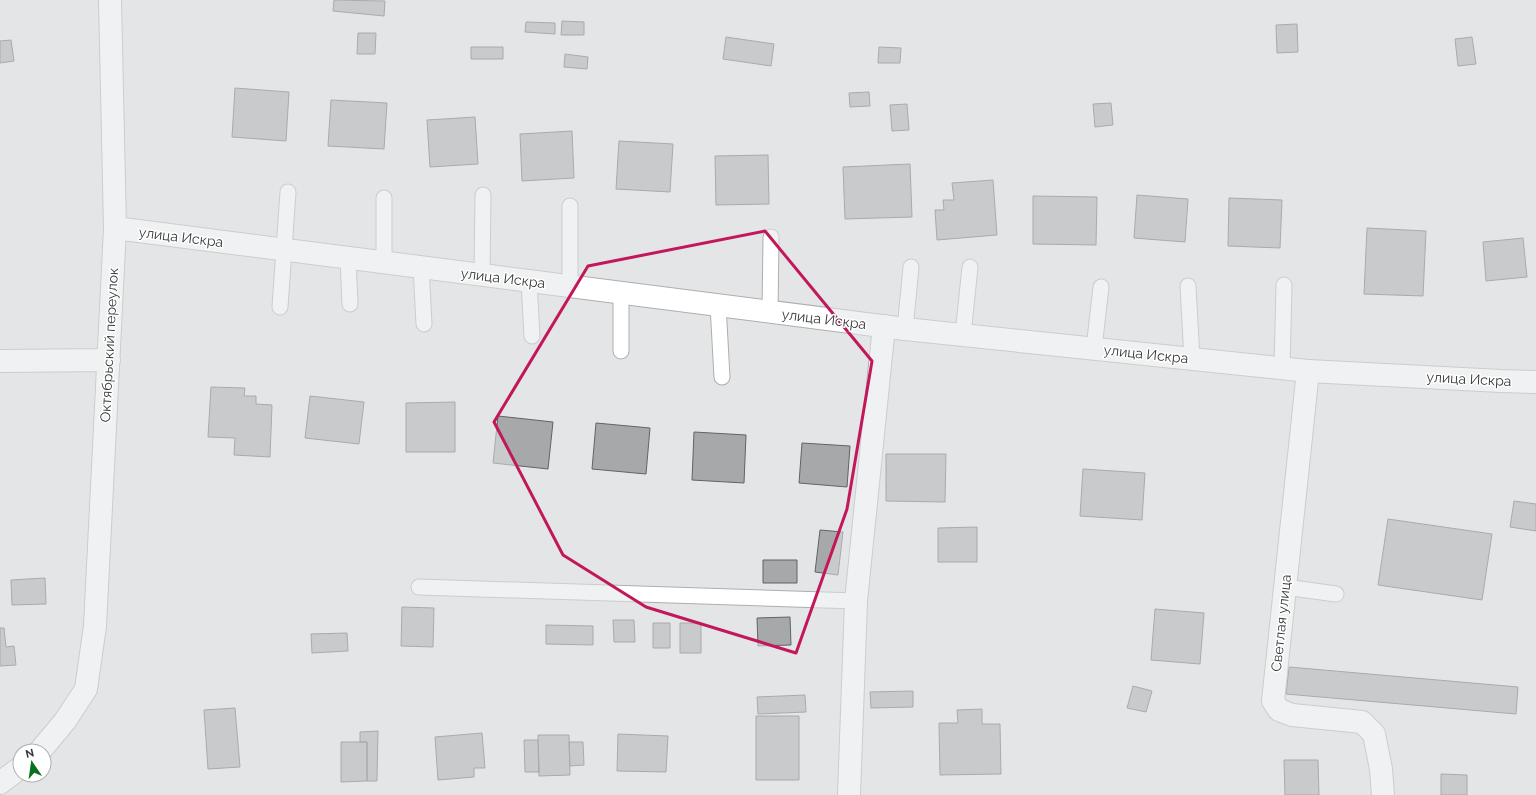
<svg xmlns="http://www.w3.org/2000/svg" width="1536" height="795" viewBox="0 0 1536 795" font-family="Raleway,sans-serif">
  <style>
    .building { fill: #a7a8a9; stroke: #616364 }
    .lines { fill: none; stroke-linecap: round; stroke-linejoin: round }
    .service-casing { stroke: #adaeb0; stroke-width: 17 }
    .minor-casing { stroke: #adaeb0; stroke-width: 24 }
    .tertiary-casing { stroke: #adaeb0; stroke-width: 24 }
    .service { stroke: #fff; stroke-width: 15 }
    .minor { stroke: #fff; stroke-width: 22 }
    .tertiary { stroke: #fff; stroke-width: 22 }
    .marked { fill: none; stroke: #c2185b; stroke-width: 3; stroke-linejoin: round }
    .labels { text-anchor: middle; stroke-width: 3; stroke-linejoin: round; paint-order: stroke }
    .street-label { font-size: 14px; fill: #363737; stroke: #fff }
  </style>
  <rect width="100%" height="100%" fill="#e4e5e7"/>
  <path class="building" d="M334,0L385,1L384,16L333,11Z
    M562,21L584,22V35H561Z
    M526,22L555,23V34L525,32Z
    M1297,24L1298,52L1277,53L1276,25Z
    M358,33H376L375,54H357Z
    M726,37L774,44L771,66L723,59Z
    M1472,37L1476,64L1458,66L1455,39Z
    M11,40L14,61L0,63V41Z
    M471,47H503V59H471Z
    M879,47L901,48L900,63H878Z
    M565,54L588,57L587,69L564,67Z
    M235,88L289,92L286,141L232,137Z
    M869,92L870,106L850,107L849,93Z
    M331,100L387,103L384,149L328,146Z
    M1111,103L1113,125L1095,127L1093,104Z
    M907,104L909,130L892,131L890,105Z
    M475,117L478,164L430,167L427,120Z
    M572,131L574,178L522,181L520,134Z
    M619,141L673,144L670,192L616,189Z
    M768,155L769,204L716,205L715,156Z
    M910,164L912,217L845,219L843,167Z
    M993,180L997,235L937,240L935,210H944L943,200H954L952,183Z
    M1137,195L1188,199L1185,242L1134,238Z
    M1033,196L1097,197L1096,245L1033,244Z
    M1229,198L1282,200L1280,248L1228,246Z
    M1367,228L1426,231L1423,296L1364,294Z
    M1523,238L1527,277L1486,281L1483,242Z
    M211,387L245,388L244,396H256V404L272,405L270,457L234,455L235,438L208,437Z
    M310,396L364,402L359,444L305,438Z
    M455,402V452H406V403Z
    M498,416L553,422L548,469L493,463Z
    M596,423L650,428L646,474L592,469Z
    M694,432L746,435L744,483L692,480Z
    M802,443L850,446L847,487L799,483Z
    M886,454H946L945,502L886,501Z
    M1083,469L1145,473L1142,520L1080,516Z
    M1514,501L1536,504V531L1510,527Z
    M1388,519L1492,534L1482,600L1378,585Z
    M977,527V562H938V528Z
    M820,530L843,532L838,575L815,572Z
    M763,560H797V583H763Z
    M45,578L46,604L12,605L11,580Z
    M402,607L434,608L433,647L401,646Z
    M1155,609L1204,613L1200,664L1151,660Z
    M790,617L791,645L758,646L757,618Z
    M613,620H634L635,642H614Z
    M653,623H670V648H653Z
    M680,623H701V653H680Z
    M546,625L593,626V645L546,644Z
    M0,628H4L6,647L14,646L16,665L0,666Z
    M347,633L348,651L312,653L311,634Z
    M1289,667L1518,687L1516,714L1286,694Z
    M1133,686L1152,691L1146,712L1127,708Z
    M913,691V707L871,708L870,692Z
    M805,695L806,712L758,714L757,697Z
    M235,708L240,767L208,769L204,710Z
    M982,709V724H1000L1001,774L940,775L939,723H958L957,710Z
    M756,716H799V780H756Z
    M378,731L377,781H367V742H360V732Z
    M482,733L485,768H474V777L438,780L435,737Z
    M618,734L668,736L666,772L617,771Z
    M538,735H569L570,775L539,776Z
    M524,740H538L539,772H525Z
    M341,742H367V781L341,782Z
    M569,742H583L584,765L570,766Z
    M1284,760H1318L1319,795H1285Z
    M1441,774L1467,775V795H1441Z"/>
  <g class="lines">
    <defs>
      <path id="service" d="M384,198V263
        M570,206V286
        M348,258L350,304
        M421,267L424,324
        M482,275L483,195
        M529,281L532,336
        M1188,286L1192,359
        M718,305L722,377
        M280,307L288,192
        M770,312L771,237
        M905,329L911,267
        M963,335L970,267
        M1094,348L1101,287
        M621,351V293
        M1282,368L1284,285
        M419,587L856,601
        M1285,587L1336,594"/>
      <path id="minor" d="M0,361L109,360
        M1308,371L1273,701L1279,710L1292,715L1362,722L1374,734L1381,769L1383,795
        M40,751L65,721L86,689L95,626L115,228
        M0,783L20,768
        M849,795L856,601L884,326"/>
      <path id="tertiary" d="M110,0L115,228L905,329L1308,371L1501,381L1536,382"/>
    </defs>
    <use href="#service" class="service-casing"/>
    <use href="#minor" class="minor-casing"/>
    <use href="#tertiary" class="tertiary-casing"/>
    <use href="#service" class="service"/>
    <use href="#minor" class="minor"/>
    <use href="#tertiary" class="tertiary"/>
  </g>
  <path d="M0 0H1536V795H0ZM765,231L872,361L847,509L796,653L646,607L563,555L494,422L588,266Z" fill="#e4e5e7" fill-opacity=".55" fill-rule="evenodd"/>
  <path class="marked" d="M765,231L872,361L847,509L796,653L646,607L563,555L494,422L588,266Z"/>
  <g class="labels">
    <g class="street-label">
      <text transform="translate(181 237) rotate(7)" y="5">улица Искра</text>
      <text transform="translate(503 278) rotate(7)" y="5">улица Искра</text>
      <text transform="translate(824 319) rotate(7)" y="5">улица Искра</text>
      <text transform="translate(109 345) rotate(-87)" y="5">Октябрьский переулок</text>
      <text transform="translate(1146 354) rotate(6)" y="5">улица Искра</text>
      <text transform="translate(1469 379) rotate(3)" y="5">улица Искра</text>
      <text transform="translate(1281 623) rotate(-84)" y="5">Светлая улица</text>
    </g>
  </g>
  <g transform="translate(32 763) rotate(347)"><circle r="19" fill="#ffffff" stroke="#afafaf"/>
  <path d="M0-3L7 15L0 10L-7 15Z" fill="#09701f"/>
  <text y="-6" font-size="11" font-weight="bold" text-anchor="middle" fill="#363737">N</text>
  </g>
</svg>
